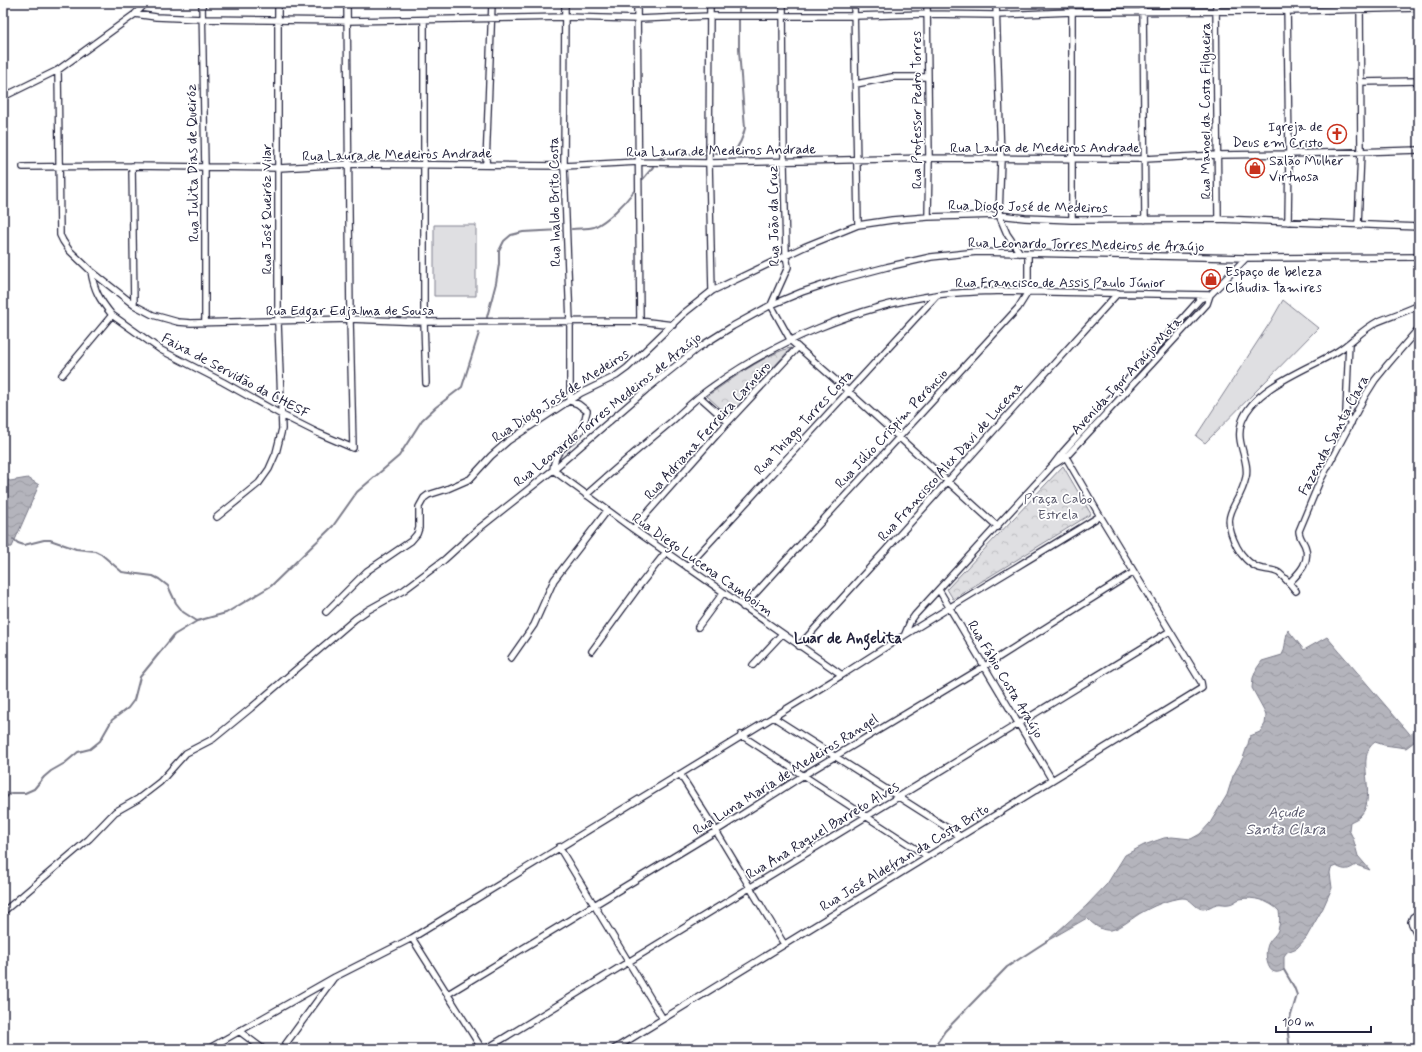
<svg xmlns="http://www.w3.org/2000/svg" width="1422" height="1052" viewBox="0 0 1422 1052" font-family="Mynerve,sans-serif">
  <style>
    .grass { fill: #dfdfe2; stroke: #80808e }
    .forest { fill: url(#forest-crowns); stroke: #80808e }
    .water { fill: url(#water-waves); stroke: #7a7a88 }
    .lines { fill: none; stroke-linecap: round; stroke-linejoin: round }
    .stream { stroke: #7a7a88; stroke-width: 2 }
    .canal { stroke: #b4b4bc; stroke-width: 7 }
    .street-casing { stroke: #22223b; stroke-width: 8 }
    .street { stroke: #fff; stroke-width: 5.5 }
    .labels { text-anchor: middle; stroke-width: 3.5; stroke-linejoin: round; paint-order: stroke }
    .street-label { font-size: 14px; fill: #22223b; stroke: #fff }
    .poi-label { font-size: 14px; fill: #22223b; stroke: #fff; text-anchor: start }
    .park-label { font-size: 14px; fill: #5b5b6d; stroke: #fff }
    .neighbourhood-label { font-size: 15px; font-weight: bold; fill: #22223b; stroke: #fff }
    .water-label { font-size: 15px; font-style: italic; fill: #5c5c6f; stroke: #fff }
  </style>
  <defs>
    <pattern id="forest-crowns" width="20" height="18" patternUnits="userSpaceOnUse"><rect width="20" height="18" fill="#dfdfe2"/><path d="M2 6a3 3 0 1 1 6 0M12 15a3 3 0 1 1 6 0" fill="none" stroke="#bfbfc3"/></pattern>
    <pattern id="water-waves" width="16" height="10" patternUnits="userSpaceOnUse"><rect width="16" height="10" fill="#b4b4bc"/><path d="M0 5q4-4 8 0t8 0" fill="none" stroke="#9a9aa2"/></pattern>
  </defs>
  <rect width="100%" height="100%" fill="#fff"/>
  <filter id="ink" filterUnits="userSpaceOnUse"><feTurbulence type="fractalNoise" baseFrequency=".025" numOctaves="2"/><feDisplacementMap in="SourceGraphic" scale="8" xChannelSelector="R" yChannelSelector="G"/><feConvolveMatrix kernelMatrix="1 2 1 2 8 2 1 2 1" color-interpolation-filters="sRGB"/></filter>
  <g filter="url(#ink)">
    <path class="grass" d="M434,225H476V296H434Z
      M1283,300L1318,328L1205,443L1196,436L1271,321Z"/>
    <path class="forest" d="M791,348L729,416L707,396C726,383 770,351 791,348Z
      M1063,466L1091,514L953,599L947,589Z"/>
    <path class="water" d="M3,477L10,481L28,478L39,485L12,547L3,548Z
      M1288,630L1304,650L1327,637L1409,733L1414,742L1406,748L1384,745L1375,742C1354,756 1378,796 1361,815C1359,818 1354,820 1350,822L1349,830L1353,838L1358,856L1370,870L1356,865C1348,870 1345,871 1336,866L1331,868L1330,873L1332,888L1323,908L1306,938L1297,948L1287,952L1284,956V970C1281,971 1278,973 1275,972C1267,971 1265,954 1267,948C1268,940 1276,936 1278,930C1280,924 1280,917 1279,911C1270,901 1253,896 1240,899C1236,900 1233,904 1229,904C1225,905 1221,903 1217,904C1212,905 1208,909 1203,909C1195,909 1191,897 1182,898C1168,899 1151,907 1139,914C1118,928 1108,940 1087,918L1047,941L1086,906L1107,884L1125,855L1144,845L1164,838L1172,837L1191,839L1200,834L1210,823L1227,795L1233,776L1243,758L1248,744L1250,736L1260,732L1265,724L1266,716L1264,710L1252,688L1253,678L1257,668L1262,661L1282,655C1286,647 1285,638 1288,630Z"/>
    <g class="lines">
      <path class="stream" d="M739,11L740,3
        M715,153H733C740,145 743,138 745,128L739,50V19
        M659,159L666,154H704
        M643,179L653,167
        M572,229C578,228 588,229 594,227C608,221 625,203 634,191
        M487,317L496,283L499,264V251L504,241L511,235L523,232L561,230
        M13,539L18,543L24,545L44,540H50L76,549L95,551L101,554L122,572L153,576L159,579L168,586L176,603L183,612L197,621
        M3,800L11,793H25L34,789L44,777L51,771L65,763L78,752L90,749L100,741L112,720L128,708L134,700L140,677L174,635L197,621L226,613L271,586L333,526L357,492L399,456L422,420L436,407L462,387L479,333
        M1284,970L1294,987L1297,995L1288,1025V1034L1290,1049
        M933,1049L945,1031L1007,967L1047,941"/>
      <path class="canal" d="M1412,737L1419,732"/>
      <defs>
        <path id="street" d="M202,3L205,168V323
          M565,3L564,166L570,322V401L578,404L587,411C585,418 584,426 580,432C568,447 555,447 553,470L633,529L842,675
          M637,3L640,321
          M710,3L709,163L712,291
          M783,3L784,162L786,255L788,267L771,305L791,341L848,391L998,527
          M854,3L858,225
          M927,3L929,158L928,217
          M996,3L1001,159L999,215L1007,234L1020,253
          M1072,3V220
          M1143,3L1145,220
          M1216,3L1218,219
          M1287,3L1289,154L1288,222
          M135,14L156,17L202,19L348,21L566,17L638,19L710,16H854L927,14L996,15L1072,12L1287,11L1419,8
          M424,20V322L426,383
          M58,70L60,235L63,241L69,250L91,271L134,305L153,315L178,322L191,323L350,319L424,322L640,321L673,325
          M1360,82L1419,81
          M856,84L892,77H928
          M3,97L58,70L135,14L146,3
          M486,165L492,3
          M132,166L134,305
          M23,167L132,166L279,168L349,164L564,166L638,162L709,163L929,158L1145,159L1217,155L1289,154L1419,150
          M1358,225L1361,152L1360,3
          M112,315L161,350L223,382L282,415L318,433L353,448L350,319L347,3
          M1349,343L1346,412L1347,417L1351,423
          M62,375L112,315C100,300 94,291 91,271
          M700,397L728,422
          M1055,464L1066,457L1207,304L1210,295
          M586,495C614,470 642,446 671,422C684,410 697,397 712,387C776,341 858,306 937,295C958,292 979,292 1000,291L1210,295
          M217,517L259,483L269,469L276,453L282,429L278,322V3
          M633,529L728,422L798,347
          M687,567L937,295
          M1289,583C1299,573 1311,562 1305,546C1303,541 1299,537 1299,531L1319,483L1365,396L1375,380L1388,364L1419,328
          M939,590L1052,780
          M1296,591C1291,585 1285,578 1279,573C1273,569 1265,570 1259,568C1250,565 1241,555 1237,547C1218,510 1239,509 1246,477C1250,459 1234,443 1242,421C1255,386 1309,369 1338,351C1352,342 1362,330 1377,322C1391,316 1405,312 1419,305
          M743,607L1018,308L1028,292V253
          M326,612L367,571L411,541L417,534L419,528V507L424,498L428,495L447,489L470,479L491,456L508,441L581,393L616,376L627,368L683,314L712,291L804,247L858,225L892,220L928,217L999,215L1025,218L1072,220L1218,219L1419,227
          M698,627L723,593
          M905,634L910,622L915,615L1053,465L1063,452L1200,299L1210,295L1246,258
          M799,646L1118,293
          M592,651L640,585L666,552
          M511,658L534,625L554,580L607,511
          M753,665L782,634
          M773,717L960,836
          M741,735L927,856
          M680,774L716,831L784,944
          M559,847L663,1019
          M3,912L89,839L115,812L138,799L160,782L186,753L213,739L251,708L355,619L368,610L404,590L444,560L477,530L553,470L647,389L698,348L733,326L771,305L802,292L838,280L887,267L931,257L977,252L1246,258L1419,257
          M1419,913L1413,917L1411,922L1419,938
          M412,938L482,1049
          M448,994L716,831L804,775L985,666L1134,572
          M239,1031L263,1049
          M208,1049L335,977L412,938L842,675C926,620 1014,569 1100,516
          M282,1049L333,979
          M486,1049L1170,631
          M614,1049L1202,688L1201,682L1100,516L1063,452"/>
      </defs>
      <use href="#street" class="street-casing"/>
      <use href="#street" class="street"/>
    </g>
  </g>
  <defs>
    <symbol id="church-ring" viewBox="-11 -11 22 22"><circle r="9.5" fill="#fff" stroke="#c8321e" stroke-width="1.5"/><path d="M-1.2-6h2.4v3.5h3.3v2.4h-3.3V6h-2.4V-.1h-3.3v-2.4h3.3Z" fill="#c8321e"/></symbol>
    <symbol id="shop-ring" viewBox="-11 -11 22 22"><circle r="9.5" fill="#fff" stroke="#c8321e" stroke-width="1.5"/><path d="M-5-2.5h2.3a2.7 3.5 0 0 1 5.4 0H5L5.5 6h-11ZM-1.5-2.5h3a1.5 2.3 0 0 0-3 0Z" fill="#c8321e"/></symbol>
  </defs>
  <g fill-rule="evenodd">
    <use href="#church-ring" x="1326" y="123" width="22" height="22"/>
    <use href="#shop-ring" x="1244" y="157" width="22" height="22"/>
    <use href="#shop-ring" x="1200" y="268" width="22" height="22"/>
  </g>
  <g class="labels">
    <g class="street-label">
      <text transform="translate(916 110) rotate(-90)" y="5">Rua Professor Pedro Torres</text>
      <text transform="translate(1205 111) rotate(-90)" y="5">Rua Manoel da Costa Filgueira</text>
      <text x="1045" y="152">Rua Laura de Medeiros Andrade</text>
      <text transform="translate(721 150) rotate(-1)" y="5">Rua Laura de Medeiros Andrade</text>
      <text transform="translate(397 154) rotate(-1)" y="5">Rua Laura de Medeiros Andrade</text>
      <text transform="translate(192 163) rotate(-91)" y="5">Rua Julita Dias de Queiróz</text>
      <text transform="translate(554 202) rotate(-91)" y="5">Rua Inaldo Brito Costa</text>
      <text transform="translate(1028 206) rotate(1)" y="5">Rua Diogo José de Medeiros</text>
      <text transform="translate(266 209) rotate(-90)" y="5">Rua José Queiróz Vilar</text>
      <text transform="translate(773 216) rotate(-91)" y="5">Rua João da Cruz</text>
      <text transform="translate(1086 244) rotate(1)" y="5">Rua Leonardo Torres Medeiros de Araújo</text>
      <text x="1060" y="287">Rua Francisco de Assis Paulo Júnior</text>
      <text x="350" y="315">Rua Edgar Edjalma de Sousa</text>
      <text transform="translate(236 375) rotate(28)" y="5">Faixa de Servidão da CHESF</text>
      <text transform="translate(1126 375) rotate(-47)" y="5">Avenida Igor Araújo Mota</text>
      <text transform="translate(560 395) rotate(-33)" y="5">Rua Diogo José de Medeiros</text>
      <text transform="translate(607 409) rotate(-39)" y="5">Rua Leonardo Torres Medeiros de Araújo</text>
      <text transform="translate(803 422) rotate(-47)" y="5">Rua Thiago Torres Costa</text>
      <text transform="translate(891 428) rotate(-47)" y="5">Rua Júlio Crispim Perôncio</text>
      <text transform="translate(707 430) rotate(-48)" y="5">Rua Adriana Ferreira Carneiro</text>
      <text transform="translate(1333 435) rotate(-62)" y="5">Fazenda Santa Clara</text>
      <text transform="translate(950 461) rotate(-48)" y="5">Rua Francisco Alex Davi de Lucena</text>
      <text transform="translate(703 564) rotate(35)" y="5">Rua Diego Lucena Camboim</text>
      <text transform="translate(1006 679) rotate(59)" y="5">Rua Fábio Costa Araújo</text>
      <text transform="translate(785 774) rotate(-32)" y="5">Rua Luna Maria de Medeiros Rangel</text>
      <text transform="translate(822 830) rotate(-31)" y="5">Rua Ana Raquel Barreto Alves</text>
      <text transform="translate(904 857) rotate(-31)" y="5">Rua José Aldefran da Costa Brito</text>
    </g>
    <g class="poi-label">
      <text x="1323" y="131" text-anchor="end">Igreja de<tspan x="1323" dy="16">Deus em Cristo</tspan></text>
      <text x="1269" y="165">Salão Mulher<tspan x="1269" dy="16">Virtuosa</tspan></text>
      <text x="1225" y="276">Espaço de beleza<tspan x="1225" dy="16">Cláudia Tamires</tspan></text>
    </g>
    <g class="park-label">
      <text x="1058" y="503">Praça Cabo<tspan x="1058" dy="16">Estrela</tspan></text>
    </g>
    <g class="neighbourhood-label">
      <text x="848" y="643">Luar de Angelita</text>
    </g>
    <g class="water-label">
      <text x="1286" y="817">Açude<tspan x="1286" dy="17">Santa Clara</tspan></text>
    </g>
  </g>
  <rect width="1422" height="1052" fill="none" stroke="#fff" stroke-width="16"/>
  <rect x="8" y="8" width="1406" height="1036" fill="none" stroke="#22223b" stroke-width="1.5" filter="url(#ink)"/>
  <path d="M1276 1026v6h95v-6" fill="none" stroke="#22223b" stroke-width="2"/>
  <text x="1282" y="1026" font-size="12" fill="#22223b" stroke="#ffffff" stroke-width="3" paint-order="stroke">100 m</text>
</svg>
